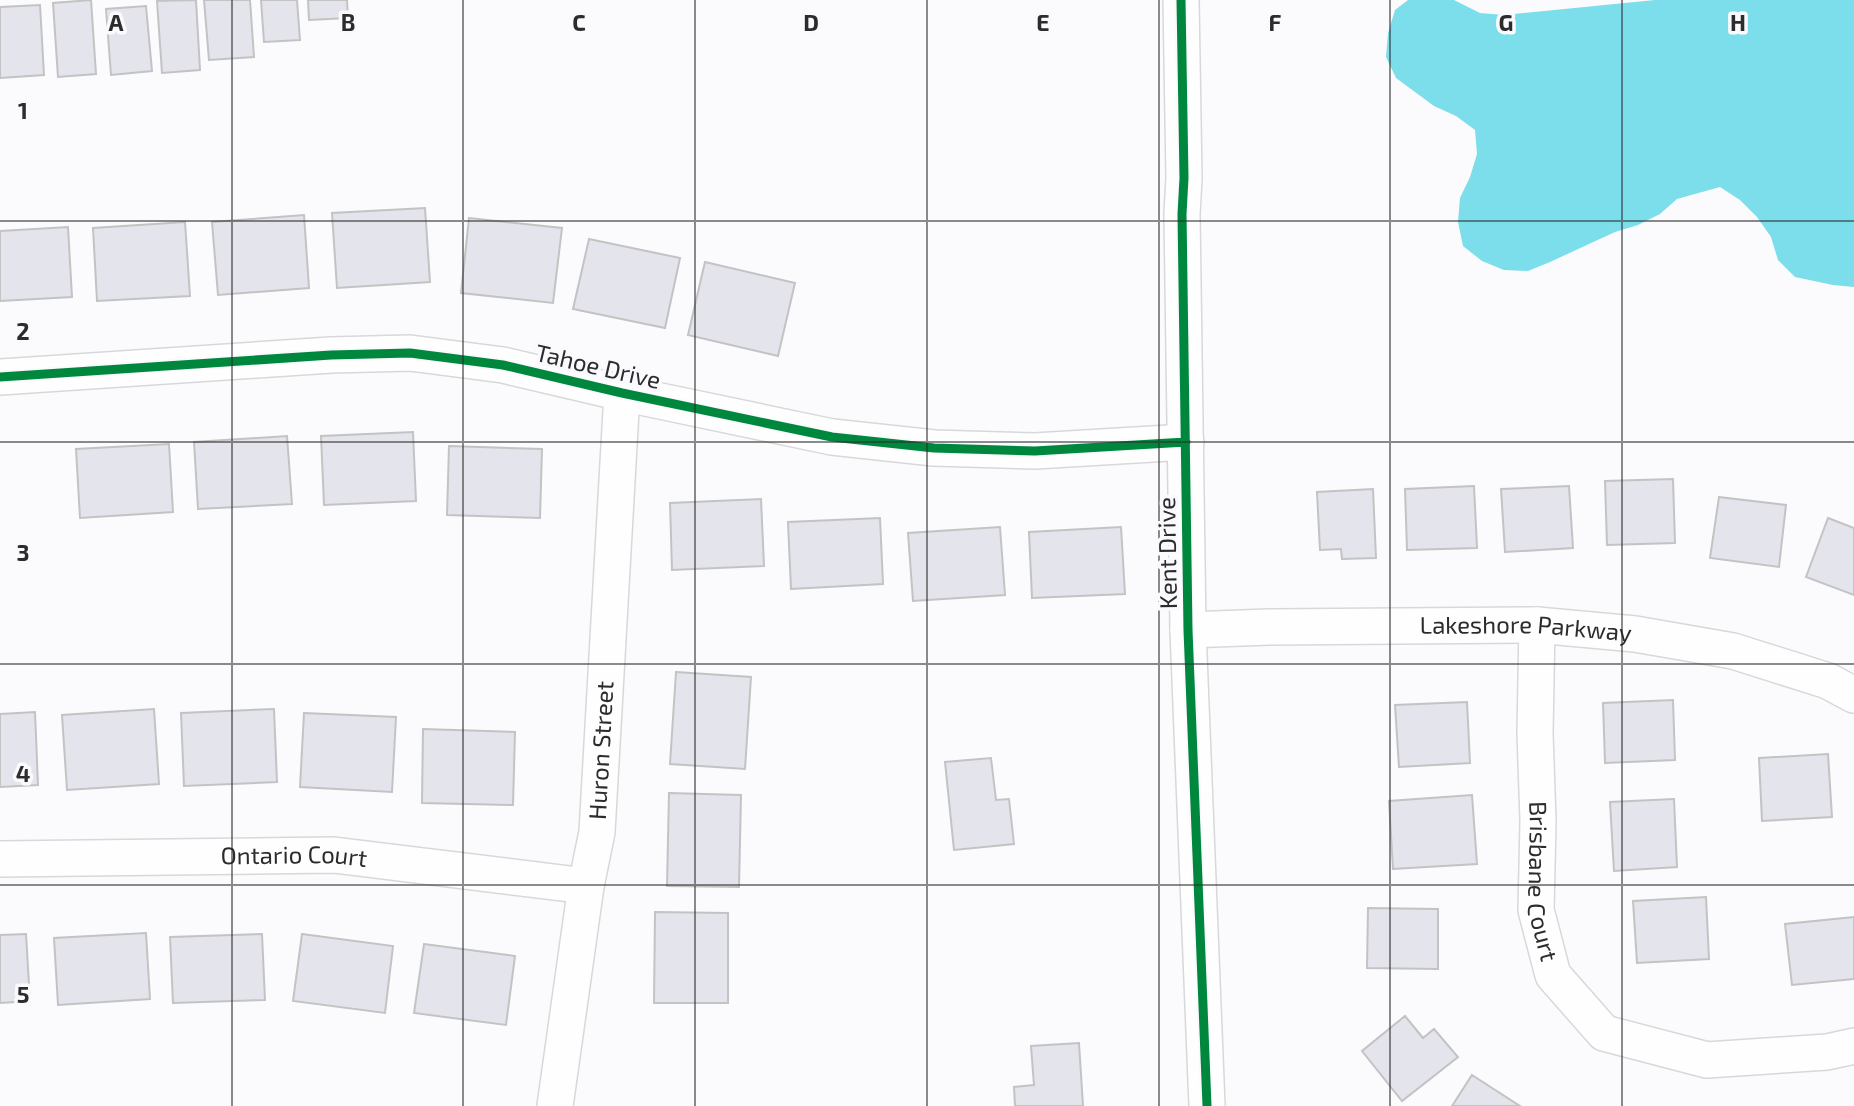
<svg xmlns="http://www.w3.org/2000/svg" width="1854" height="1106" viewBox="0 0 1854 1106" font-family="'Exo 2',sans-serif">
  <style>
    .water { fill: #7cddeb }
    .building { fill: #e4e4ec; stroke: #c3c3c4; stroke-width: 2 }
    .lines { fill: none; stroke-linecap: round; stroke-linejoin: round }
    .minor-casing { stroke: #d7d8d9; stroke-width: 38 }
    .minor { stroke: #fefeff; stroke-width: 35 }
    .cycleway-casing { stroke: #fafafe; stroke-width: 13 }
    .cycleway { stroke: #00873e; stroke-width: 9 }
    .grid { fill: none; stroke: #2c2c2d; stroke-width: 2; stroke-opacity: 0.55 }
    .labels { text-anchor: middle; stroke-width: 7; stroke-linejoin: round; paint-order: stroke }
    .street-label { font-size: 24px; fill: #2c2c2d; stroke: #fafafe }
    .grid-label { font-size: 23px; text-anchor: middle; font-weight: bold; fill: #2c2c2d; stroke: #fafafe; stroke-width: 7; stroke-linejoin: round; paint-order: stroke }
  </style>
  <rect width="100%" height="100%" fill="#fbfbfd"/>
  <path class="water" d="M1408,0H1454L1480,13L1504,15L1655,0H1854V287L1833,285L1795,277L1778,260L1771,237L1757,217L1740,200L1720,187L1677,199L1660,214L1638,225L1615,232L1550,262L1528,271L1504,270L1482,261L1463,246L1458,222L1460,198L1470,177L1477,154L1475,130L1456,116L1434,106L1396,78L1386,57L1388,33L1395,10Z"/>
  <path class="building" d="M91,0L96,74L58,77L53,3Z
    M196,0L200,70L162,73L157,1Z
    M204,0H250L254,57L209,60Z
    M261,0H297L300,40L264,42Z
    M308,0H347L348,18L309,20Z
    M40,5L44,75L0,78V7Z
    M146,6L152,71L111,75L106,9Z
    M425,208L430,282L337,288L332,213Z
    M304,215L309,288L218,295L212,222Z
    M469,218L562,228L553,303L461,293Z
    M185,222L190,296L97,301L93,228Z
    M68,227L72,297L0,301V231Z
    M589,239L680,258L665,328L573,309Z
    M705,262L795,283L778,356L688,335Z
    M413,432L416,501L324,505L321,436Z
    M287,436L292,504L198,509L194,442Z
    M169,444L173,512L80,518L76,449Z
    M449,446L542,449L540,518L447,515Z
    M1673,479L1675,543L1607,545L1605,481Z
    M1474,486L1477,548L1407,550L1405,489Z
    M1569,486L1573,548L1505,552L1501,489Z
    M1373,489L1376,558L1342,559L1341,549L1320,550L1317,492Z
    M1719,497L1786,505L1779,567L1710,558Z
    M761,499L764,566L672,570L670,503Z
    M880,518L883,584L791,589L788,522Z
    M1828,518L1854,528V595L1806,577Z
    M1000,527L1005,595L913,601L908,533Z
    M1121,527L1125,594L1032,598L1029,532Z
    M676,672L751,677L745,769L670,764Z
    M1673,700L1675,760L1605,763L1603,703Z
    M1467,702L1470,763L1399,767L1395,705Z
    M154,709L159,784L67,790L62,715Z
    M274,709L277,782L184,786L181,713Z
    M35,712L38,785L0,787V714Z
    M304,713L396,717L392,792L300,787Z
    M423,729L515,732L513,805L422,803Z
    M1828,754L1832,817L1762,821L1759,758Z
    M991,758L996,800L1009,799L1014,844L954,850L945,762Z
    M669,793L741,795L739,887L667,886Z
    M1472,795L1477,864L1393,869L1389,801Z
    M1674,799L1677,867L1614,871L1610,802Z
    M1706,897L1709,959L1637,963L1633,901Z
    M1368,908L1438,909V969L1367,968Z
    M655,912L728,913V1003H654Z
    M1854,917V979L1792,985L1785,924Z
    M146,933L150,999L58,1005L54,938Z
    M26,934L30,1001L0,1003V935Z
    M262,934L265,1000L173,1003L170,937Z
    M302,934L393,946L385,1013L293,1001Z
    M424,944L515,956L506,1025L414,1013Z
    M1405,1016L1423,1038L1434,1029L1458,1057L1402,1101L1362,1051Z
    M1079,1043L1083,1106H1015L1014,1087L1034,1085L1031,1046Z
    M1472,1075L1520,1106H1452Z"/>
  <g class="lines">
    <defs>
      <g id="minor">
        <path d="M1181,0L1184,178L1182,214L1188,630L1207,1106"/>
        <path d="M0,377L331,355L410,353L503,365L622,393L832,437L934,448L1035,451L1186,442"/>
        <path id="s1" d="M1537,625L1535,733L1538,821L1536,910L1553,975L1604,1033L1707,1060L1827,1052L1854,1046"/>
        <path id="s2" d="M1188,630L1269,627L1537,625L1635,634L1733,651L1828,681L1854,695"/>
        <path id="s3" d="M0,859L334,855L586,886"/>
        <path id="s4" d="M555,1106L586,886L597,832L622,393"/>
      </g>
    </defs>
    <use href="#minor" class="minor-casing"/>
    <use href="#minor" class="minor"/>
    <defs>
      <path id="cycleway" d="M1181,0L1184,178L1182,214L1188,630L1207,1106
        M0,377L331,355L410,353L503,365L622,393L832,437L934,448L1035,451L1186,442"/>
    </defs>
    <use href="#cycleway" class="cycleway-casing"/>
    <use href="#cycleway" class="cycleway"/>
  </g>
  <path class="grid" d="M232,0V1106M463,0V1106M695,0V1106M927,0V1106M1159,0V1106M1390,0V1106M1622,0V1106M0,221H1854M0,442H1854M0,664H1854M0,885H1854"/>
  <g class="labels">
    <g class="street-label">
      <text transform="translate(598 367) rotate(13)" y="8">Tahoe Drive</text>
      <text transform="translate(1168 553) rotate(-91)" y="8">Kent Drive</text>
      <text dy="8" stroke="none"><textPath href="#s2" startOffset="338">Lakeshore Parkway</textPath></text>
      <text dy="8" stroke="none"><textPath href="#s4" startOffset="359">Huron Street</textPath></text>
      <text dy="8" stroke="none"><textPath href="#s3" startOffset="294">Ontario Court</textPath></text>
      <text dy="8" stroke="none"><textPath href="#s1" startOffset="257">Brisbane Court</textPath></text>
    </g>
  </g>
  <g class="grid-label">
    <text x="116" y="31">A</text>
    <text x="348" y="31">B</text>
    <text x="579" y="31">C</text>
    <text x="811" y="31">D</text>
    <text x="1043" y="31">E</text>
    <text x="1275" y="31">F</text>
    <text x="1506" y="31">G</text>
    <text x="1738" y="31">H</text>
    <text x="23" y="119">1</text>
    <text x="23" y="340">2</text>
    <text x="23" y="561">3</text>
    <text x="23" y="782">4</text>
    <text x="23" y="1003">5</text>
  </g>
</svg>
